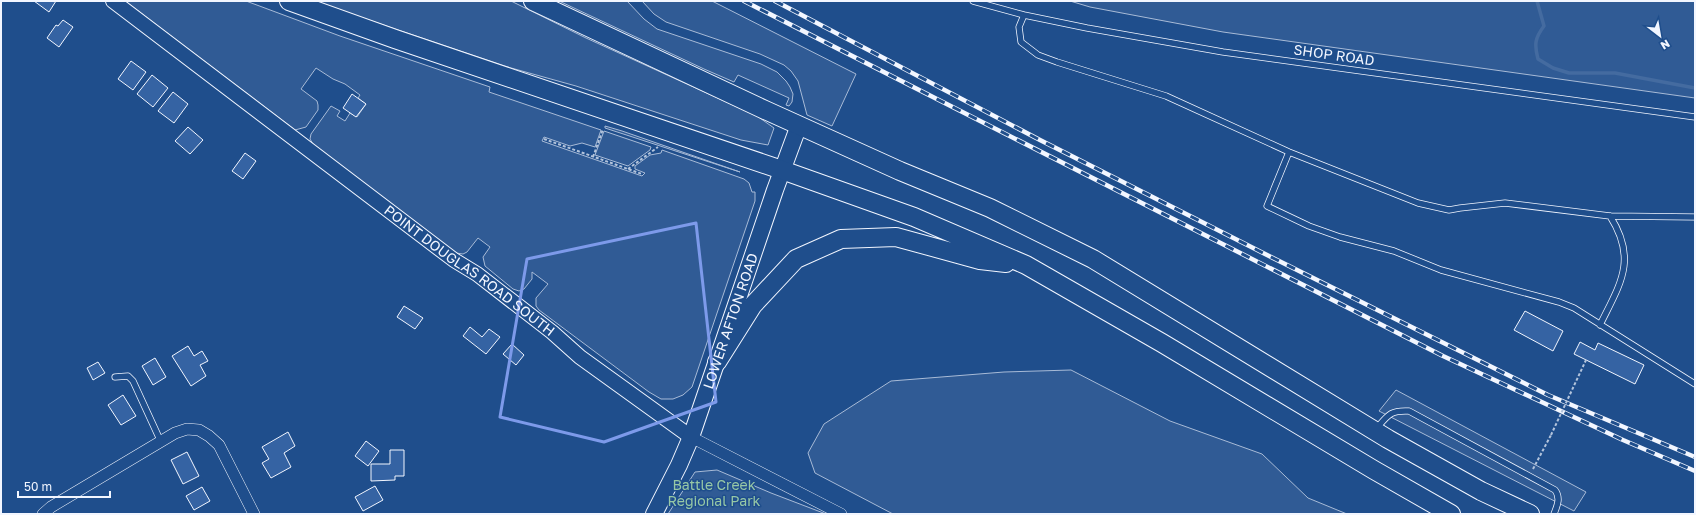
<svg xmlns="http://www.w3.org/2000/svg" width="1696" height="515" viewBox="0 0 1696 515" font-family="'Golos Text',sans-serif">
  <style>
    .built { fill: #305b95; stroke: #a8bbd7 }
    .lines { fill: none; stroke-linecap: round; stroke-linejoin: round }
    .stream { stroke: #446ba0; stroke-width: 3.5 }
    .building { fill: #3563a3; stroke: #f2f6ff }
    .service-casing { stroke: #f2f6ff; stroke-width: 7 }
    .minor-casing { stroke: #f2f6ff; stroke-width: 12 }
    .tertiary-casing { stroke: #f2f6ff; stroke-width: 16 }
    .secondary-casing { stroke: #f2f6ff; stroke-width: 18 }
    .trunk-casing { stroke: #f2f6ff; stroke-width: 20 }
    .path { stroke: #b3c4dc; stroke-width: 2; stroke-dasharray: 3 2; stroke-linecap: butt }
    .service { stroke: #1f4e8c; stroke-width: 5.5 }
    .minor { stroke: #1f4e8c; stroke-width: 11 }
    .tertiary { stroke: #1f4e8c; stroke-width: 14 }
    .secondary { stroke: #1f4e8c; stroke-width: 16 }
    .trunk { stroke: #1f4e8c; stroke-width: 18 }
    .rail-casing { stroke: #f2f6ff; stroke-width: 4.5 }
    .rail { stroke: #1f4e8c; stroke-width: 3; stroke-dasharray: 9; stroke-linecap: butt }
    .path-bridge { stroke: #b3c4dc; stroke-width: 2; stroke-dasharray: 3 2; stroke-linecap: butt }
    .marked { fill: none; stroke: #7d9aea; stroke-width: 3; stroke-linejoin: round }
    .labels { text-anchor: middle; stroke-width: 3; stroke-linejoin: round; paint-order: stroke }
    .street-label { font-size: 14px; fill: #f2f6ff; stroke: #1f4e8c }
    .park-label { font-size: 14px; fill: #97c8a6; stroke: #1f4e8c }
  </style>
  <rect width="100%" height="100%" fill="#1f4e8c"/>
  <path class="built" d="M125,1H246L340,36L490,87L489,92L601,130L595,147L582,143L570,146L544,137L542,141L642,176L645,173L635,169V166L650,155L661,153L662,150L744,179L749,183L752,192H755V201L692,387L683,395L673,399H661L649,392L539,310L536,306V298L548,284L532,272V279L524,289L519,291L513,289L485,266L483,257L490,247L478,238L467,252L463,254L456,253L313,144L310,139L311,134L331,106L340,111L337,116L345,121L350,113L357,117L366,104L358,98L360,95L345,84L333,79L316,68L301,89L317,101L318,105V110L306,127L295,130Z
    M313,1H511L586,38L757,116L774,128L768,145L741,140L576,86L504,66Z
    M559,1H627L644,19L657,29L761,64L777,72L786,81L790,87L793,94L792,102L789,106L786,105L789,98L738,75L734,82L704,69Z
    M642,1H712L856,74L832,126L807,115L798,81L791,71L784,65L760,54L666,22L654,14Z
    M1070,1H1695V98L1223,32L1090,7Z
    M605,126L622,131L740,172L605,128Z
    M604,131L651,147L650,150L628,166L595,155Z
    M1071,370L1170,421L1262,454L1308,498L1347,514H893L815,473L808,453L824,424L891,381L1004,372Z
    M1396,390L1586,492L1574,511L1379,411Z
    M717,470L771,493L826,514H668L695,472Z"/>
  <g class="lines">
    <path class="stream" d="M1537,1L1544,26C1535,38 1534,44 1538,59L1553,68L1569,73H1615L1695,88"/>
  </g>
  <path class="building" d="M34,1H56L49,12Z
    M63,20L73,27L59,47L47,38L56,25L58,26Z
    M131,61L146,72L133,90L118,79Z
    M152,75L168,88L153,107L137,94Z
    M173,92L188,104L174,123L158,111Z
    M352,94L366,104L356,117L343,108Z
    M188,127L203,140L190,154L175,141Z
    M245,153L256,161L243,179L232,171Z
    M404,306L423,318L415,329L397,317Z
    M1525,311L1563,331L1553,351L1514,330Z
    M470,327L482,337L489,329L500,337L486,354L463,336Z
    M1580,342L1595,350L1598,343L1644,365L1635,384L1574,354Z
    M512,344L524,355L516,365L503,354Z
    M188,346L194,356L202,351L208,361L200,365L206,376L191,386L172,356Z
    M155,358L166,377L153,385L142,366Z
    M98,362L105,373L93,380L87,368Z
    M123,395L136,416L121,425L108,405Z
    M288,432L295,446L284,453L291,467L271,478L262,463L269,459L262,447Z
    M366,441L379,451L368,466L355,456Z
    M390,450H404V476H395V480L371,481V464H390Z
    M187,452L199,476L183,484L171,460Z
    M375,486L383,500L363,511L355,497Z
    M202,487L210,501L194,510L186,496Z"/>
  <g class="lines">
    <defs>
      <path id="service" d="M973,1L1024,15L1087,28L1223,52L1695,117
        M1024,15L1019,27L1021,42L1038,55L1057,62L1166,96L1289,152L1418,203L1449,210L1460,208L1505,203L1610,216L1695,217
        M1289,152L1267,206L1309,226L1340,237L1394,251L1441,270L1559,302L1574,308L1695,384
        M1600,325C1620,284 1638,260 1610,216
        M115,377L128,376L133,381L161,442
        M1376,429C1388,415 1390,410 1409,411L1555,490C1561,498 1557,506 1554,514"/>
      <path id="minor" d="M691,437L841,514
        M43,514L51,507L175,433L187,429L199,430L209,436L219,445L254,514"/>
      <g id="tertiary">
        <path id="s1" d="M113,1L454,260L477,274L552,332L580,357L691,437"/>
      </g>
      <g id="secondary">
        <path id="s2" d="M654,514L679,465L691,437L775,190L799,125"/>
      </g>
      <path id="trunk" d="M289,1L395,39L782,170L914,217L1026,265L1162,343L1374,470L1451,514
        M533,1L765,110L900,171L990,208L1093,259L1388,439L1481,491L1530,514
        M717,362L753,305L796,259L841,239L896,237L980,260L1006,263"/>
    </defs>
    <use href="#service" class="service-casing"/>
    <use href="#minor" class="minor-casing"/>
    <use href="#tertiary" class="tertiary-casing"/>
    <use href="#secondary" class="secondary-casing"/>
    <use href="#trunk" class="trunk-casing"/>
    <path class="path" d="M544,139L642,174
      M593,157L603,129
      M628,169L658,147
      M1533,469L1551,435"/>
    <use href="#service" class="service"/>
    <use href="#minor" class="minor"/>
    <use href="#tertiary" class="tertiary"/>
    <use href="#secondary" class="secondary"/>
    <use href="#trunk" class="trunk"/>
    <defs>
      <path id="rail" d="M744,1L1443,356L1623,440L1695,471
        M775,1L1040,140L1275,259L1548,395L1695,457"/>
    </defs>
    <use href="#rail" class="rail-casing"/>
    <use href="#rail" class="rail"/>
    <path class="path-bridge" d="M1551,435L1586,360"/>
  </g>
  <path class="marked" d="M696,223L716,402L604,442L500,417L527,259Z"/>
  <g class="labels">
    <g class="street-label">
      <text transform="translate(1334 55) rotate(8)" y="5">SHOP ROAD</text>
      <text dy="5" stroke="none"><textPath href="#s1" startOffset="447">POINT DOUGLAS ROAD SOUTH</textPath></text>
      <text dy="5" stroke="none"><textPath href="#s2" startOffset="208">LOWER AFTON ROAD</textPath></text>
    </g>
    <g class="park-label">
      <text x="714" y="490">Battle Creek<tspan x="714" dy="16">Regional Park</tspan></text>
    </g>
  </g>
  <rect width="1696" height="515" fill="none" stroke="#f2f6ff" stroke-width="4"/>
  <g transform="translate(1660 36) rotate(149)" stroke="#1f4e8c" stroke-width="3" paint-order="stroke">
  <path d="M0-3L7 15L0 10L-7 15Z" fill="#f2f6ff"/>
  <text y="-6" font-size="11" font-weight="bold" text-anchor="middle" fill="#f2f6ff">N</text>
  </g>
  <path d="M18 491v6h92v-6" fill="none" stroke="#f2f6ff" stroke-width="2"/>
  <text x="24" y="491" font-size="12" fill="#f2f6ff" stroke="#1f4e8c" stroke-width="3" paint-order="stroke">50 m</text>
</svg>
